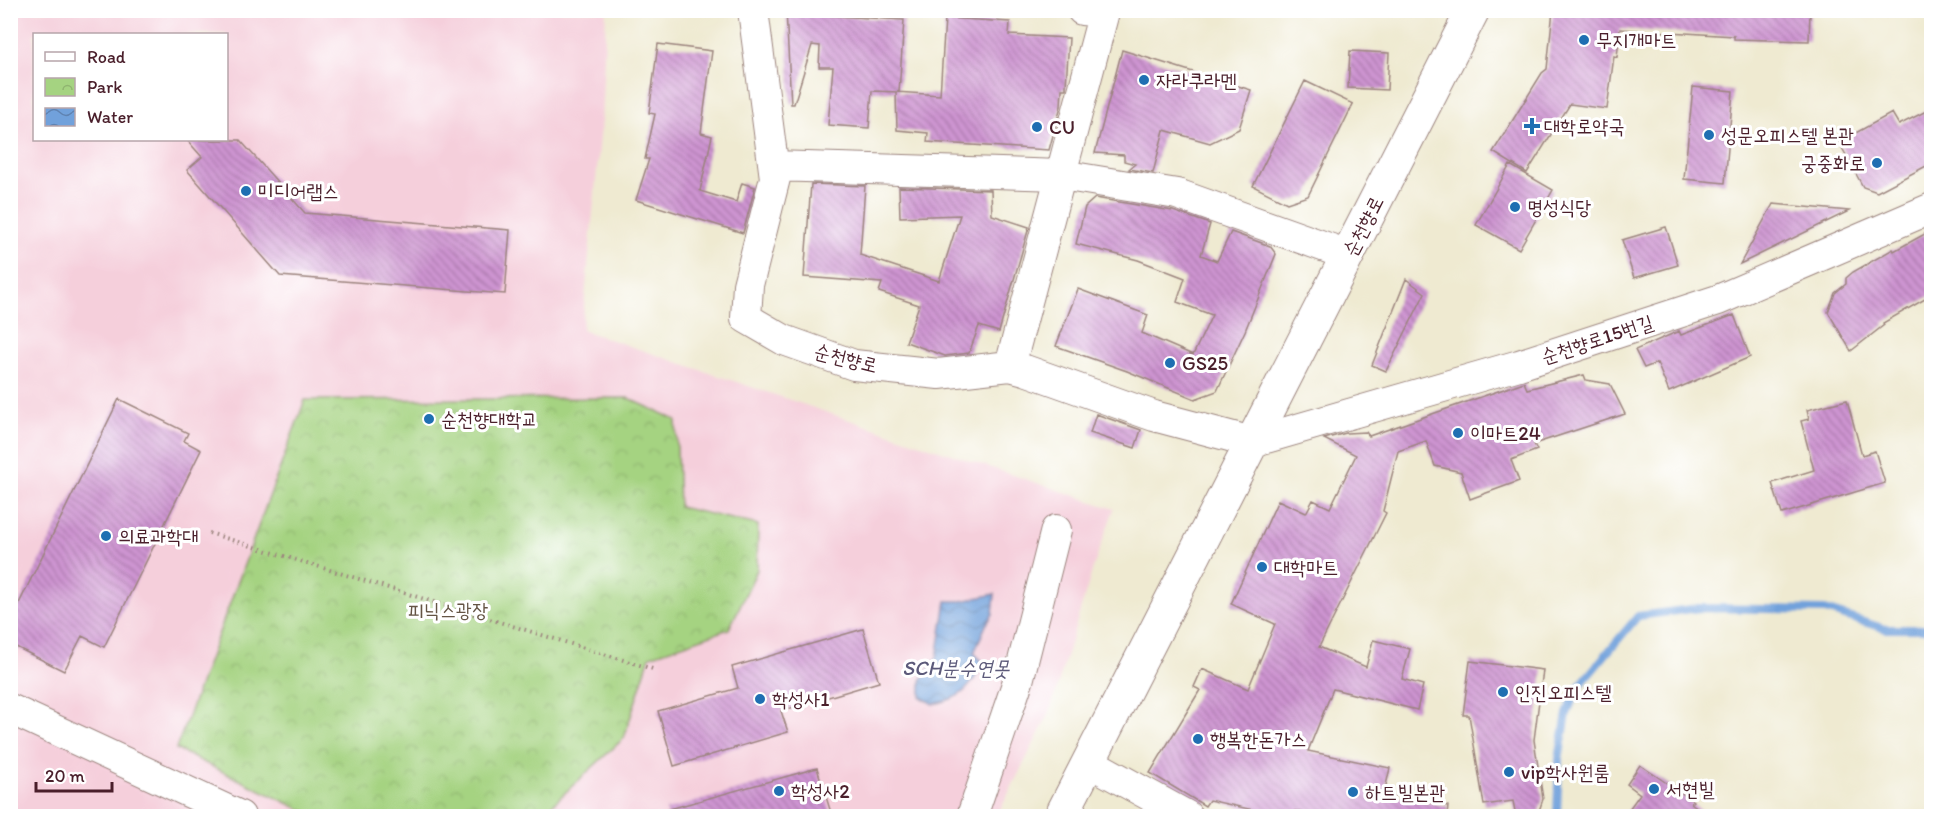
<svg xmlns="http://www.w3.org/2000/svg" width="1942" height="827" viewBox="0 0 1942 827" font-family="Itim,'Poor Story',sans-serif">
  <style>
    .built { fill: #f5cfdb; fill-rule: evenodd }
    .park { fill: url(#park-crowns); stroke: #787956; stroke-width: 1.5 }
    .water { fill: url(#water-waves); stroke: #5e6083; stroke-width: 1.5 }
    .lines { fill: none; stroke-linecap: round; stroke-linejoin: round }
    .stream { stroke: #71a1db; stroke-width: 8 }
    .building { fill: url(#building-back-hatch) }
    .minor-casing { stroke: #9c847e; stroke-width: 32 }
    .major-casing { stroke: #9c847e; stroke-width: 35 }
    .path { stroke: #9c847e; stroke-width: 4; stroke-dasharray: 1.5 4.5; stroke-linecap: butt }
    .minor { stroke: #fff; stroke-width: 30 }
    .major { stroke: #fff; stroke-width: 33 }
    .poi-dot { fill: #1f6fb2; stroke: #fff; stroke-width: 2 }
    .labels { text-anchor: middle; stroke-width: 6; stroke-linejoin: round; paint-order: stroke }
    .poi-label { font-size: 20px; fill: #4a1f2b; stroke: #fff; text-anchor: start }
    .street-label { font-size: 20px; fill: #4a1f2b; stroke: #fff }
    .park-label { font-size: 20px; fill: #655545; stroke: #fff }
    .water-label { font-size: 21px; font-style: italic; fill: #5c5a7a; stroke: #fff }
  </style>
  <defs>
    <pattern id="park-crowns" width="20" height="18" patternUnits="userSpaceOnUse" patternTransform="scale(1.5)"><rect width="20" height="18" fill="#a5d381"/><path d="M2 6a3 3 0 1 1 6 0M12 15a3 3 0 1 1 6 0" fill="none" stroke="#90b570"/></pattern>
    <pattern id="water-waves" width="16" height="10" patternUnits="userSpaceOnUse" patternTransform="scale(1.5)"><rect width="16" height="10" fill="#71a1db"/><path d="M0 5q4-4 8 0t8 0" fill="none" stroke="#5f83b2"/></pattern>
    <pattern id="building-back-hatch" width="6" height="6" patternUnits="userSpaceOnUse" patternTransform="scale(1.5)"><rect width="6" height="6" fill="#ce94d1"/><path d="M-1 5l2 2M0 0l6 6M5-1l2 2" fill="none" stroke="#a978aa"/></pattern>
  </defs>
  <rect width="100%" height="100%" fill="#fff"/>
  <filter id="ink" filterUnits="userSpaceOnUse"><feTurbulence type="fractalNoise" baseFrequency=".0167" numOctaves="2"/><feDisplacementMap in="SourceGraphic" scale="12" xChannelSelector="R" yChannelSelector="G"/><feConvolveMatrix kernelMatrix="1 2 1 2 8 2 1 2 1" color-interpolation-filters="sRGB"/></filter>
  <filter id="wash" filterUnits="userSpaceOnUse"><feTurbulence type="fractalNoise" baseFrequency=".008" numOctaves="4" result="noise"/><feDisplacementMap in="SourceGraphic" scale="24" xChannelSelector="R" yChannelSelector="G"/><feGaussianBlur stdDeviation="1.35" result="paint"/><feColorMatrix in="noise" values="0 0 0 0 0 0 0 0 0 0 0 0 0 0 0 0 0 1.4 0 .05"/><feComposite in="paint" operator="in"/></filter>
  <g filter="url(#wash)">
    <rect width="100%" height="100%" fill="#efead1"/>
    <path class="built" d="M10,11H606L601,126L582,330L1114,509L1093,568L1049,714L997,816H11ZM34,34H226V140H34Z"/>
    <path class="park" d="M628,398L676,420L679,507L758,525L757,570L729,629L650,656L624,738L540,816H314L176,749L305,400Z"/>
    <path class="water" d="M995,594L993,614L986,625L974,653L983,662C972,688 961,699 933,704L921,697V680L937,658L946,601H962Z"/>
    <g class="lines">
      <path class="stream" d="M1557,816L1559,759L1567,714L1576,690L1638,616L1699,608L1825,610L1886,629H1932"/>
    </g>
    <g id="blocks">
      <path class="building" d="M786,10H820V15L904,20L899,92L872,91L869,128L828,125L833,67H819L820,46L812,45L794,104H791Z
        M1553,10H1810L1809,41L1734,39V36L1620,29L1617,57L1614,56L1607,109L1570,104L1527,173L1493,152L1542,73L1547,69Z
        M945,18L1010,22L1009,35L1069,38L1066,86V89H1062L1061,106L1049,150L927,142L928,133L897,130L896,92L940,95Z
        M658,44L712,51L701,133L712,136L700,191L736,202L742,183L755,187L743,233L636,200L649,159H645L655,114L649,113Z
        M1122,50L1251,90L1239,129L1210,143L1164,130L1153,173L1129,169L1135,164L1124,161V155L1095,153Z
        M1350,51L1389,53L1387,90L1348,88Z
        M1305,81L1353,104L1308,196L1287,203L1253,186Z
        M1693,87L1733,91L1725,183L1684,179Z
        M1932,108V163L1877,192L1863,187L1839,142L1892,113L1899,125Z
        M187,140H240L305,213L510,230L505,294L280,276L187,170L202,157Z
        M1510,165L1553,190L1519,249L1476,225Z
        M811,184L865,186L860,255L939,281L960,215L900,217L899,187L991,190L992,215L1029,227L999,332L979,326L969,353L945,356L906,342L919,305L879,292L882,283L804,277Z
        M1095,198L1173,211L1210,224L1201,255L1217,261L1231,232L1270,246L1276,254L1245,331L1217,391L1195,399L1127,371L1056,346L1078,289L1148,315L1142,333L1193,355L1212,315L1177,302L1185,278L1138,260L1076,244L1085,207Z
        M1773,204L1849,211L1740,264Z
        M1666,227L1678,265L1634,278L1622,240Z
        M1932,230V295L1883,323L1884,325L1851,351L1828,312L1835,293L1846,284V278L1853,272L1893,249L1894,251Z
        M1406,279L1425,293L1386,371L1372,365Z
        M1734,315L1750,357L1669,392L1657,363L1644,368L1635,350L1679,331L1681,335Z
        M1584,375L1586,380L1610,384L1625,414L1534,444L1537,450L1511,460L1519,481L1470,499L1461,472L1435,466L1426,441L1398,451L1383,511L1386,513L1319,647L1366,667L1373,640L1410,649L1402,679L1423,685L1417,710L1333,689L1308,751L1390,768L1384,794L1448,806L1447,816H1321L1295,811L1294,816H1280L1209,800L1205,806L1150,773L1200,690L1194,687L1202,669L1248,689L1275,624L1231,604L1278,500L1306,513L1313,500L1330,508L1356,455L1324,439L1346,433L1366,432L1369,436L1524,382L1527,389Z
        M119,399L188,433L184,441L201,450L104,647L82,636L64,671L10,644V622Z
        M1847,400L1862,455L1875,451L1885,483L1782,514L1772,483L1814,470L1801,421L1809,419L1807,410Z
        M1096,414L1141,430L1135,448L1090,433Z
        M863,629L879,682L781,711L788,732L674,766L658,711L738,688L732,667Z
        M1470,661L1543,670L1534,740L1543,799L1539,811L1533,816H1516L1513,801L1484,805L1469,715H1463Z
        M1640,765L1693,801L1691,803L1709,816H1624L1640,794L1627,784Z
        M817,768L832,816H667L666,810Z"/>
    </g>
  </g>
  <g filter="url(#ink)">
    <use href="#blocks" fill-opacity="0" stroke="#9c847e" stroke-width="1.5"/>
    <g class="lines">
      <defs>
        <path id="minor" d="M753,10L775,178L748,285L746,318L784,340L854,365L939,374L1010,366L1025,370L1154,416L1252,442L1519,365L1718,300L1932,208
          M774,166L1061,175L1177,194L1348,255
          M1010,366L1104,12L1082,10
          M10,709L240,816
          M1089,762L1187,816
          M972,816L1018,681L1056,530"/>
        <path id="major" d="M1061,816L1473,10"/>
      </defs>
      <use href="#minor" class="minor-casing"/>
      <use href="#major" class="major-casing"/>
      <path class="path" d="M209,533L656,670"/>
      <use href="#minor" class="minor"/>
      <use href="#major" class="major"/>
    </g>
  </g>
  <g class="poi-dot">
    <circle cx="1584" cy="40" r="6"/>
    <circle cx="1144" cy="80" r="6"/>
    <path d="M1529 117h6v6h6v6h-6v6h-6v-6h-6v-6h6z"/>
    <circle cx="1037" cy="127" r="6"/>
    <circle cx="1709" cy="135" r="6"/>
    <circle cx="1877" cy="163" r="6"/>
    <circle cx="246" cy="191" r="6"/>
    <circle cx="1515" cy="207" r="6"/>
    <circle cx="1170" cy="363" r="6"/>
    <circle cx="429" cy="419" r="6"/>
    <circle cx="1458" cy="433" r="6"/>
    <circle cx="106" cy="536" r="6"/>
    <circle cx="1262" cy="567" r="6"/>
    <circle cx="1503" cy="692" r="6"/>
    <circle cx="760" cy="699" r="6"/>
    <circle cx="1198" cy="739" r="6"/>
    <circle cx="1509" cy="772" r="6"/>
    <circle cx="1654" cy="789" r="6"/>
    <circle cx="779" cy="791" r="6"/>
    <circle cx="1353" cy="792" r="6"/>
  </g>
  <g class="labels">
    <g class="poi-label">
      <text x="1596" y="47">무지개마트</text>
      <text x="1156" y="87">자라쿠라멘</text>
      <text x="1544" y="133">대학로약국</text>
      <text x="1049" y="134">CU</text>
      <text x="1721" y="142">성문오피스텔 본관</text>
      <text x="1865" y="170" text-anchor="end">궁중화로</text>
      <text x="258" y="198">미디어랩스</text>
      <text x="1527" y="214">명성식당</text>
      <text x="1182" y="370">GS25</text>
      <text x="441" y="426">순천향대학교</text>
      <text x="1470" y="440">이마트24</text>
      <text x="118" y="543">의료과학대</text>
      <text x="1274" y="574">대학마트</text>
      <text x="1515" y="699">인진오피스텔</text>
      <text x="772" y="706">학성사1</text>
      <text x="1210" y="746">행복한돈가스</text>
      <text x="1521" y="779">vip학사원룸</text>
      <text x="1666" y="796">서현빌</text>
      <text x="791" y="798">학성사2</text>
      <text x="1365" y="799">하트빌본관</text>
    </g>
    <g class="street-label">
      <text transform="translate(1363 226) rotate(-63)" y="7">순천향로</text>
      <text transform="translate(1597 339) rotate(-18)" y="7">순천향로15번길</text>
      <text transform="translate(846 358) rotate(14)" y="7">순천향로</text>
    </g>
    <g class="park-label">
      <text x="448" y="617">피닉스광장</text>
    </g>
    <g class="water-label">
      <text x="956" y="675">SCH분수연못</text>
    </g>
  </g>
  <rect width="1942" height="827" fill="none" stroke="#fff" stroke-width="36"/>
  <rect x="33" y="33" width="195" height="108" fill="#ffffff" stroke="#b7a5aa" stroke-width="1.5"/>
  <rect x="45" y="52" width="30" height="9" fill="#ffffff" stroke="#b7a5aa" stroke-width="1.5"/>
  <text x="87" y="63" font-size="18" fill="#4a1f2b">Road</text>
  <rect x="45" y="78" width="30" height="18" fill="url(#park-crowns)" stroke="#b7a5aa" stroke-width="1.5"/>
  <text x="87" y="93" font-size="18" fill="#4a1f2b">Park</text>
  <rect x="45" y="108" width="30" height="18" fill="url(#water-waves)" stroke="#b7a5aa" stroke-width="1.5"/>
  <text x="87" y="123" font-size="18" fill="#4a1f2b">Water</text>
  <path d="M36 782v9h76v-9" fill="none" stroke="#4a1f2b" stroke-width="3"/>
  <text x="45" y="782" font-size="18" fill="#4a1f2b" stroke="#ffffff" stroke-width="4.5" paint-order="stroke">20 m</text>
</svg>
